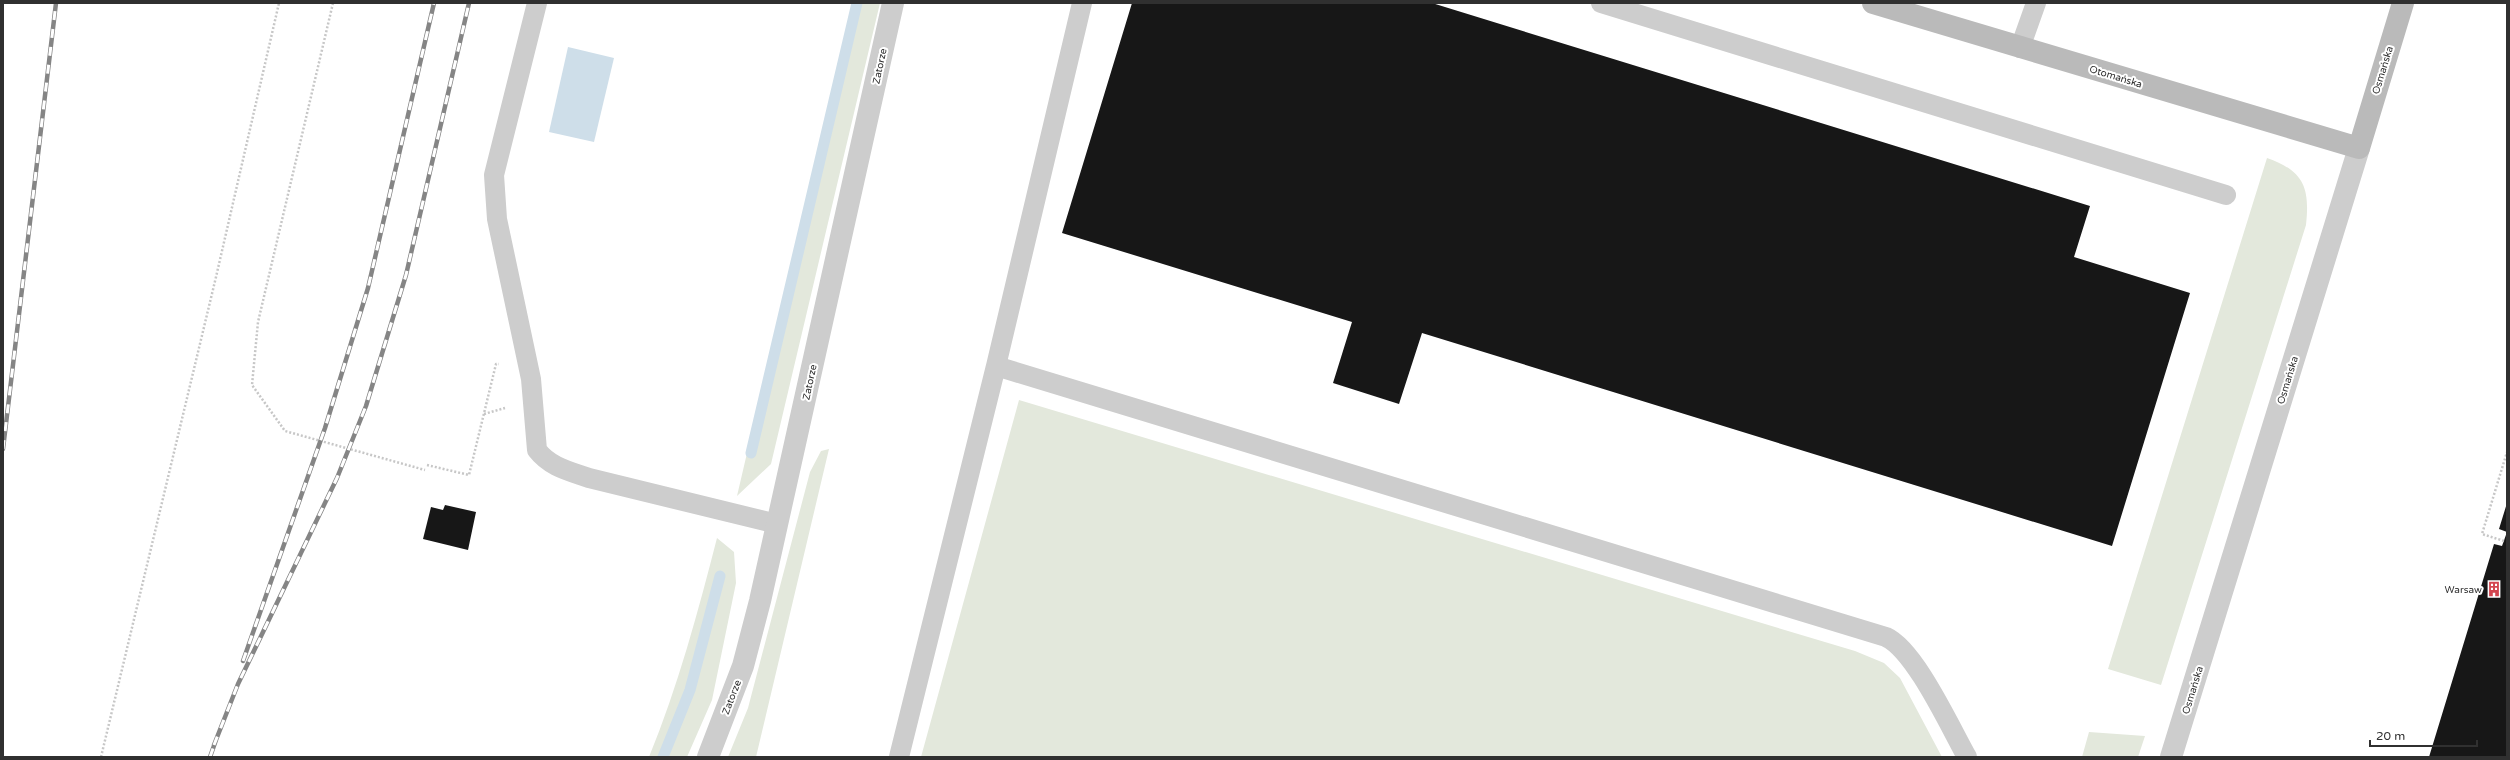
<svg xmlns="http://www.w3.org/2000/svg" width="2510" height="760" viewBox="0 0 2510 760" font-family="'Varela Round',sans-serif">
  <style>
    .green { fill: #e3e8dc }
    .water { fill: #cedee9 }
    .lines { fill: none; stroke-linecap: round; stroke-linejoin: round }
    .stream { stroke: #cedee9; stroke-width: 11 }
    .building { fill: #171717 }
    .path { stroke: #c7c7c7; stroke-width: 2.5; stroke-dasharray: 2 2; stroke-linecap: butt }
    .lane { stroke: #cdcdcd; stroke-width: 20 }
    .street { stroke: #cdcdcd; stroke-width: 22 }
    .secondary { stroke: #bababa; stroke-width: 22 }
    .rail-casing { stroke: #858585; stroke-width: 4.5 }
    .rail { stroke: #fff; stroke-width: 3; stroke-dasharray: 9; stroke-linecap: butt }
    .labels { text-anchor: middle; stroke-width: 4; stroke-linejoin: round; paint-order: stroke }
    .street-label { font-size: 10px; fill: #303030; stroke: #fff }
    .poi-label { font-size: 10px; fill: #303030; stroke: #fff; text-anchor: end }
  </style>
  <rect width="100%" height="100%" fill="#fff"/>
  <path class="green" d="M852,3H880L771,464L737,496Z
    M2267,158C2304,171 2310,188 2306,225L2161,685L2108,669Z
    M1019,400L1855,651L1884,663L1900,678L1942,757H921Z
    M829,449L756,757H728L748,708L810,472L821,451Z
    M717,538L734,552L736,583L712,700L687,757H649C678,686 698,612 717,538Z
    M2089,732L2145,736L2138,757H2082Z"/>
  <path class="water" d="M568,47L614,58L594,142L549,132Z"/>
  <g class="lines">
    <path class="stream" d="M751,453L857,3
      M663,757L690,690L720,576"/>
  </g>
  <path class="building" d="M1132,3H1432L2090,206L2074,257L2190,293L2112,546L1422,333L1399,404L1333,383L1352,322L1062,233Z
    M2507,503V757H2429L2494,544L2502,546L2507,532L2499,529Z
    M445,505L476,512L468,550L423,539L431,507L443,510Z"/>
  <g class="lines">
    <path class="path" d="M333,3L258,322L252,385L285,431L425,470
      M484,414L505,408
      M427,465L469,475L496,364H499
      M2504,541L2482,534L2507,452
      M101,757L216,277L279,3"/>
    <path class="lane" d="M537,3L494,175L497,219L531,379L537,450C550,467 569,471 589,478L777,524
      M1082,3L996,366L1886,637C1915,650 1950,727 1967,757
      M1601,3L2226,195
      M2020,48L2036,3
      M899,757L996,366"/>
    <path class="street" d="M708,757L743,666L760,601L893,3
      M2171,757L2359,148"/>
    <path class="secondary" d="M1873,3L2359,148L2403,3"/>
    <defs>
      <path id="rail" d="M3,449L56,3
        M243,661L325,428L368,288L434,3
        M214,745L238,684L337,478L366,406L406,275L469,3
        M210,757L216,740"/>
    </defs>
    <use href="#rail" class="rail-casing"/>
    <use href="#rail" class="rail"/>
  </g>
  <defs>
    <symbol id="building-bare" viewBox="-9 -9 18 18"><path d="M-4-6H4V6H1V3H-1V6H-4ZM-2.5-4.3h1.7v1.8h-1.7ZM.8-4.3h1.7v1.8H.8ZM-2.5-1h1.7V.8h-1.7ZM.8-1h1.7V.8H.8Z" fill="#d3454f" stroke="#fff" stroke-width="2.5" paint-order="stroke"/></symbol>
  </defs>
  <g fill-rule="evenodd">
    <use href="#building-bare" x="2483" y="578" width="22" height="22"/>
  </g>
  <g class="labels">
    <g class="street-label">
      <text transform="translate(879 66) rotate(-78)" y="4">Zatorze</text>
      <text transform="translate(2382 70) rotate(-73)" y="4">Osmańska</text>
      <text transform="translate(2116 76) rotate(17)" y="4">Otomańska</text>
      <text transform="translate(2287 380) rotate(-73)" y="4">Osmańska</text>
      <text transform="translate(809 382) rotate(-78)" y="4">Zatorze</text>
      <text transform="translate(2192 690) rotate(-73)" y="4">Osmańska</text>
      <text transform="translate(731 697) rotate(-69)" y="4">Zatorze</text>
    </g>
    <g class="poi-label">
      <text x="2482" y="593">Warsaw</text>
    </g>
  </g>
  <rect width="2510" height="760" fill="none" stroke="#303030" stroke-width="8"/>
  <path d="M2370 740v6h107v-6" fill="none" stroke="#303030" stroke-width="2"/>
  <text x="2376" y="740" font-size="12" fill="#303030" stroke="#ffffff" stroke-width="3" paint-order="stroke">20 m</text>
</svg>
